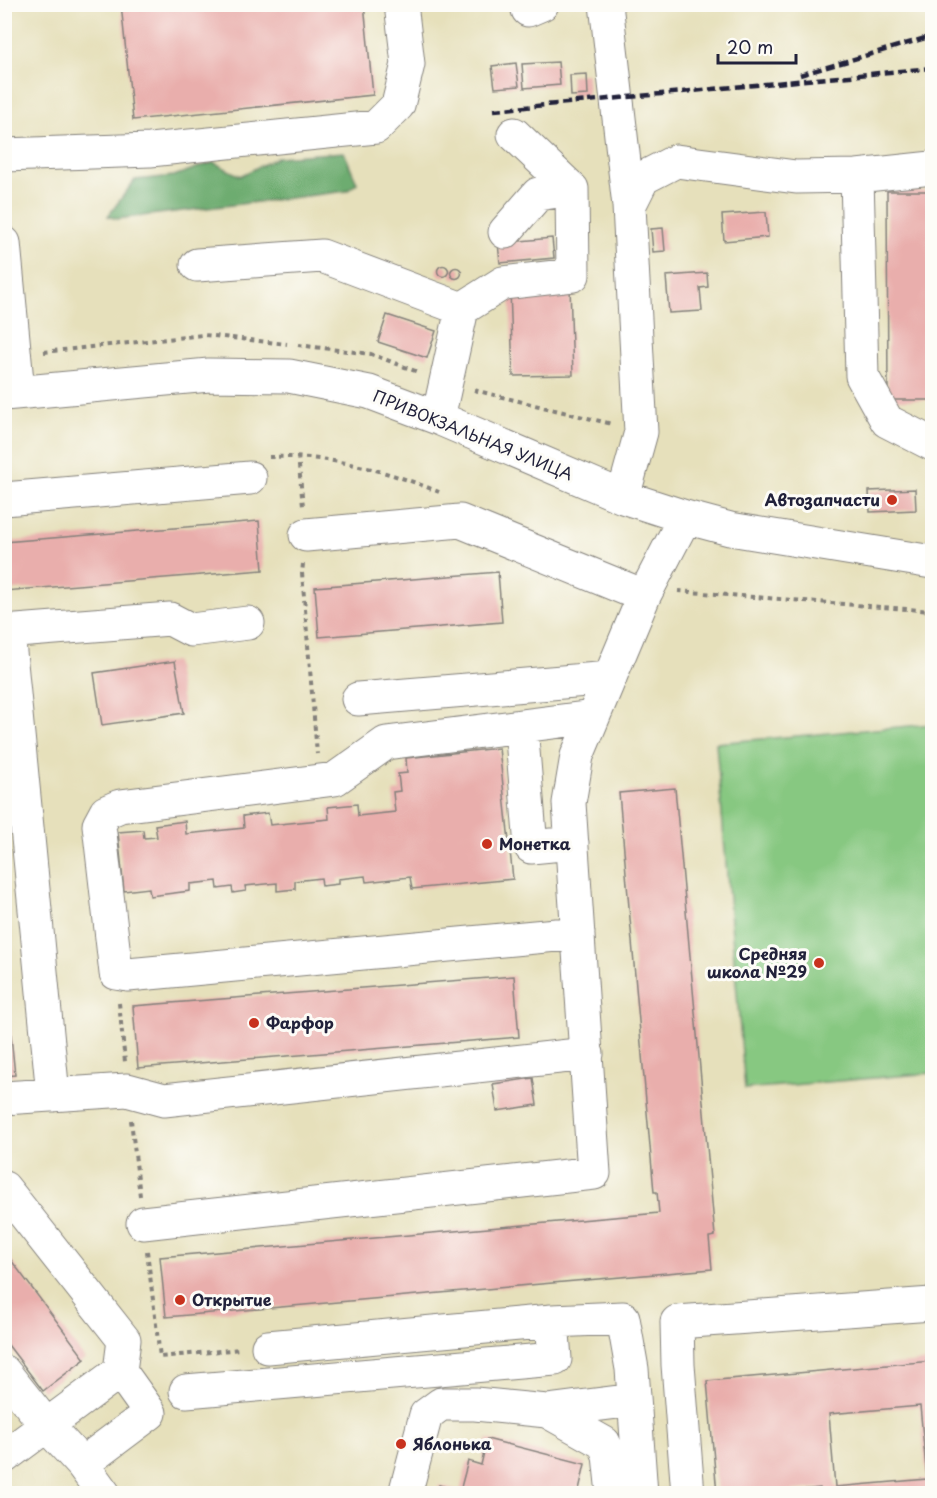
<svg xmlns="http://www.w3.org/2000/svg" width="937" height="1498" viewBox="0 0 937 1498" font-family="'Playpen Sans',sans-serif">
  <style>
    .green { fill: #87c881; stroke: #54755e; stroke-width: 1.5 }
    .forest { fill: #6dac6f; stroke: #486755; stroke-width: 1.5 }
    .building { fill: #e9aeac; fill-rule: evenodd }
    .lines { fill: none; stroke-linecap: round; stroke-linejoin: round }
    .minor-casing { stroke: #84817b; stroke-width: 35 }
    .path { stroke: #84817b; stroke-width: 4; stroke-dasharray: 4.5 4.5; stroke-linecap: butt }
    .minor { stroke: #fff; stroke-width: 33 }
    .rail { stroke: #22223b; stroke-width: 4.5; stroke-dasharray: 9 4.5; stroke-linecap: butt }
    .poi-dot { fill: #c8321e; stroke: #fdfcf7; stroke-width: 2 }
    .labels { text-anchor: middle; stroke-width: 6; stroke-linejoin: round; paint-order: stroke }
    .street-label { font-size: 16px; fill: #22223b; stroke: #fdfcf7 }
    .poi-label { font-size: 16px; font-weight: bold; fill: #22223b; stroke: #fdfcf7; text-anchor: start }
  </style>
  <rect width="100%" height="100%" fill="#fdfcf7"/>
  <filter id="ink" filterUnits="userSpaceOnUse"><feTurbulence type="fractalNoise" baseFrequency=".0167" numOctaves="2"/><feDisplacementMap in="SourceGraphic" scale="12" xChannelSelector="R" yChannelSelector="G"/><feConvolveMatrix kernelMatrix="1 2 1 2 8 2 1 2 1" color-interpolation-filters="sRGB"/></filter>
  <filter id="wash" filterUnits="userSpaceOnUse"><feTurbulence type="fractalNoise" baseFrequency=".008" numOctaves="4" result="noise"/><feDisplacementMap in="SourceGraphic" scale="24" xChannelSelector="R" yChannelSelector="G"/><feGaussianBlur stdDeviation="1.35" result="paint"/><feColorMatrix in="noise" values="0 0 0 0 0 0 0 0 0 0 0 0 0 0 0 0 0 1.4 0 .05"/><feComposite in="paint" operator="in"/></filter>
  <g filter="url(#wash)">
    <rect width="100%" height="100%" fill="#e6e0bb"/>
    <path class="green" d="M932,724V1073L745,1089L716,743Z"/>
    <path class="forest" d="M344,152L357,183L347,191L117,219L108,216L135,180L174,176L213,162L240,176L278,157Z"/>
    <g id="blocks">
      <path class="building" d="M121,4H364L373,95L133,120Z
        M558,62L560,85L524,88L522,64Z
        M516,63L519,86L495,88L492,66Z
        M587,74L588,95L571,96L570,75Z
        M887,191H932V400H888Z
        M766,212L768,237L724,241L722,215Z
        M663,228L665,251L653,252L651,229Z
        M552,238L554,258L500,263L498,243Z
        M437.5 271a5.5 5.5 0 1 1 11 0a5.5 5.5 0 1 1-11 0Z
        M450.5 273a5.5 5.5 0 1 1 11 0a5.5 5.5 0 1 1-11 0Z
        M707,273L708,287L700,288L702,311L669,313L666,276Z
        M570,287L573,375L513,376L510,289Z
        M387,315L436,331L427,358L378,342Z
        M915,489L916,510L870,512L869,491Z
        M259,521L263,570L4,591V542Z
        M498,572L502,622L319,637L315,587Z
        M175,661L184,713L102,725L94,673Z
        M499,748L513,879L412,889L410,877L366,882L365,876L338,879V884L322,886L321,878L295,881V889L277,891V883L245,886L246,891L233,893L232,887L218,889L217,881L190,884V891L150,896L149,888L124,891L118,832L143,830L144,838L157,837L155,825L185,821L186,834L244,828L243,816L268,813L270,825L329,819L328,807L357,804L358,816L395,812L393,792L400,791L398,774L407,773L406,758Z
        M675,788L715,1236L709,1237L712,1269L166,1317L160,1257L659,1213L657,1192H654L619,793Z
        M514,976L519,1037L138,1068L133,1006Z
        M4,987H6L15,1075L4,1076Z
        M533,1078L537,1105L497,1111L493,1084Z
        M5,1252L85,1359L43,1391L5,1341Z
        M932,1361V1494H821L820,1488L762,1494H717L707,1381ZM920,1406L927,1479L835,1487L829,1414Z
        M487,1439L585,1464L578,1494H437L439,1485L460,1491L468,1461L481,1465Z"/>
    </g>
  </g>
  <g filter="url(#ink)">
    <use href="#blocks" fill-opacity="0" stroke="#84817b" stroke-width="1.5"/>
    <g class="lines">
      <defs>
        <path id="minor" d="M606,4L629,206
          M528,10L542,4
          M4,155L150,150L376,127L398,105L408,64L401,4
          M857,176L862,376L887,421L932,444
          M505,232L538,194L572,189
          M4,243L18,392
          M197,265L322,256L462,309
          M4,394L209,375L289,376L369,392L438,418L623,497L685,517L730,529L932,562
          M438,418L462,309L503,283L573,275L572,189L514,134
          M623,497L641,432L629,206L643,178L676,161L796,177L857,176L932,168
          M4,499L250,478
          M306,535L460,521L644,596
          M4,632L170,619L191,630L248,623
          M8,632L53,1095
          M358,699L610,678
          M521,726L531,847L572,843
          M578,933L128,975L116,973L99,825L106,812L120,806L335,779L386,743L593,717
          M4,1098L127,1090L164,1100L587,1054
          M4,1188L124,1340L120,1371L4,1457
          M143,1223L594,1173L569,803L577,756L644,596L685,517
          M268,1347L552,1321L623,1318L632,1369L641,1494
          M4,1372L46,1425L82,1464L104,1494
          M186,1391L555,1359L552,1321
          M547,1411L634,1400
          M82,1464L150,1413L120,1371
          M405,1494L426,1415L441,1404H475L547,1411L604,1443L609,1455L613,1494
          M688,1494L678,1365L677,1322L932,1304"/>
      </defs>
      <use href="#minor" class="minor-casing"/>
      <path class="path" d="M298,345L371,354L418,372
        M44,352L204,335L287,344
        M474,390L612,424
        M298,456L303,506
        M269,457C329,455 383,469 439,492
        M303,564L302,573L317,754
        M678,591L932,611
        M119,1003L125,1062
        M131,1120L140,1196
        M147,1251L160,1357L240,1349"/>
      <use href="#minor" class="minor"/>
      <path class="rail" d="M800,75L932,36
        M494,110L932,68"/>
    </g>
  </g>
  <g class="poi-dot">
    <circle cx="892" cy="500" r="6"/>
    <circle cx="487" cy="844" r="6"/>
    <circle cx="819" cy="963" r="6"/>
    <circle cx="254" cy="1023" r="6"/>
    <circle cx="180" cy="1300" r="6"/>
    <circle cx="401" cy="1444" r="6"/>
  </g>
  <g class="labels">
    <g class="street-label">
      <text transform="translate(473 435) rotate(22)" y="6">ПРИВОКЗАЛЬНАЯ УЛИЦА</text>
    </g>
    <g class="poi-label">
      <text x="880" y="506" text-anchor="end">Автозапчасти</text>
      <text x="499" y="850">Монетка</text>
      <text x="807" y="960" text-anchor="end">Средняя<tspan x="807" dy="18">школа №29</tspan></text>
      <text x="266" y="1029">Фарфор</text>
      <text x="192" y="1306">Открытие</text>
      <text x="413" y="1450">Яблонька</text>
    </g>
  </g>
  <rect width="937" height="1498" fill="none" stroke="#fdfcf7" stroke-width="24"/>
  <path d="M718 54v9h78v-9" fill="none" stroke="#22223b" stroke-width="3"/>
  <text x="727" y="54" font-size="18" fill="#22223b" stroke="#fdfcf7" stroke-width="4.5" paint-order="stroke">20 m</text>
</svg>
